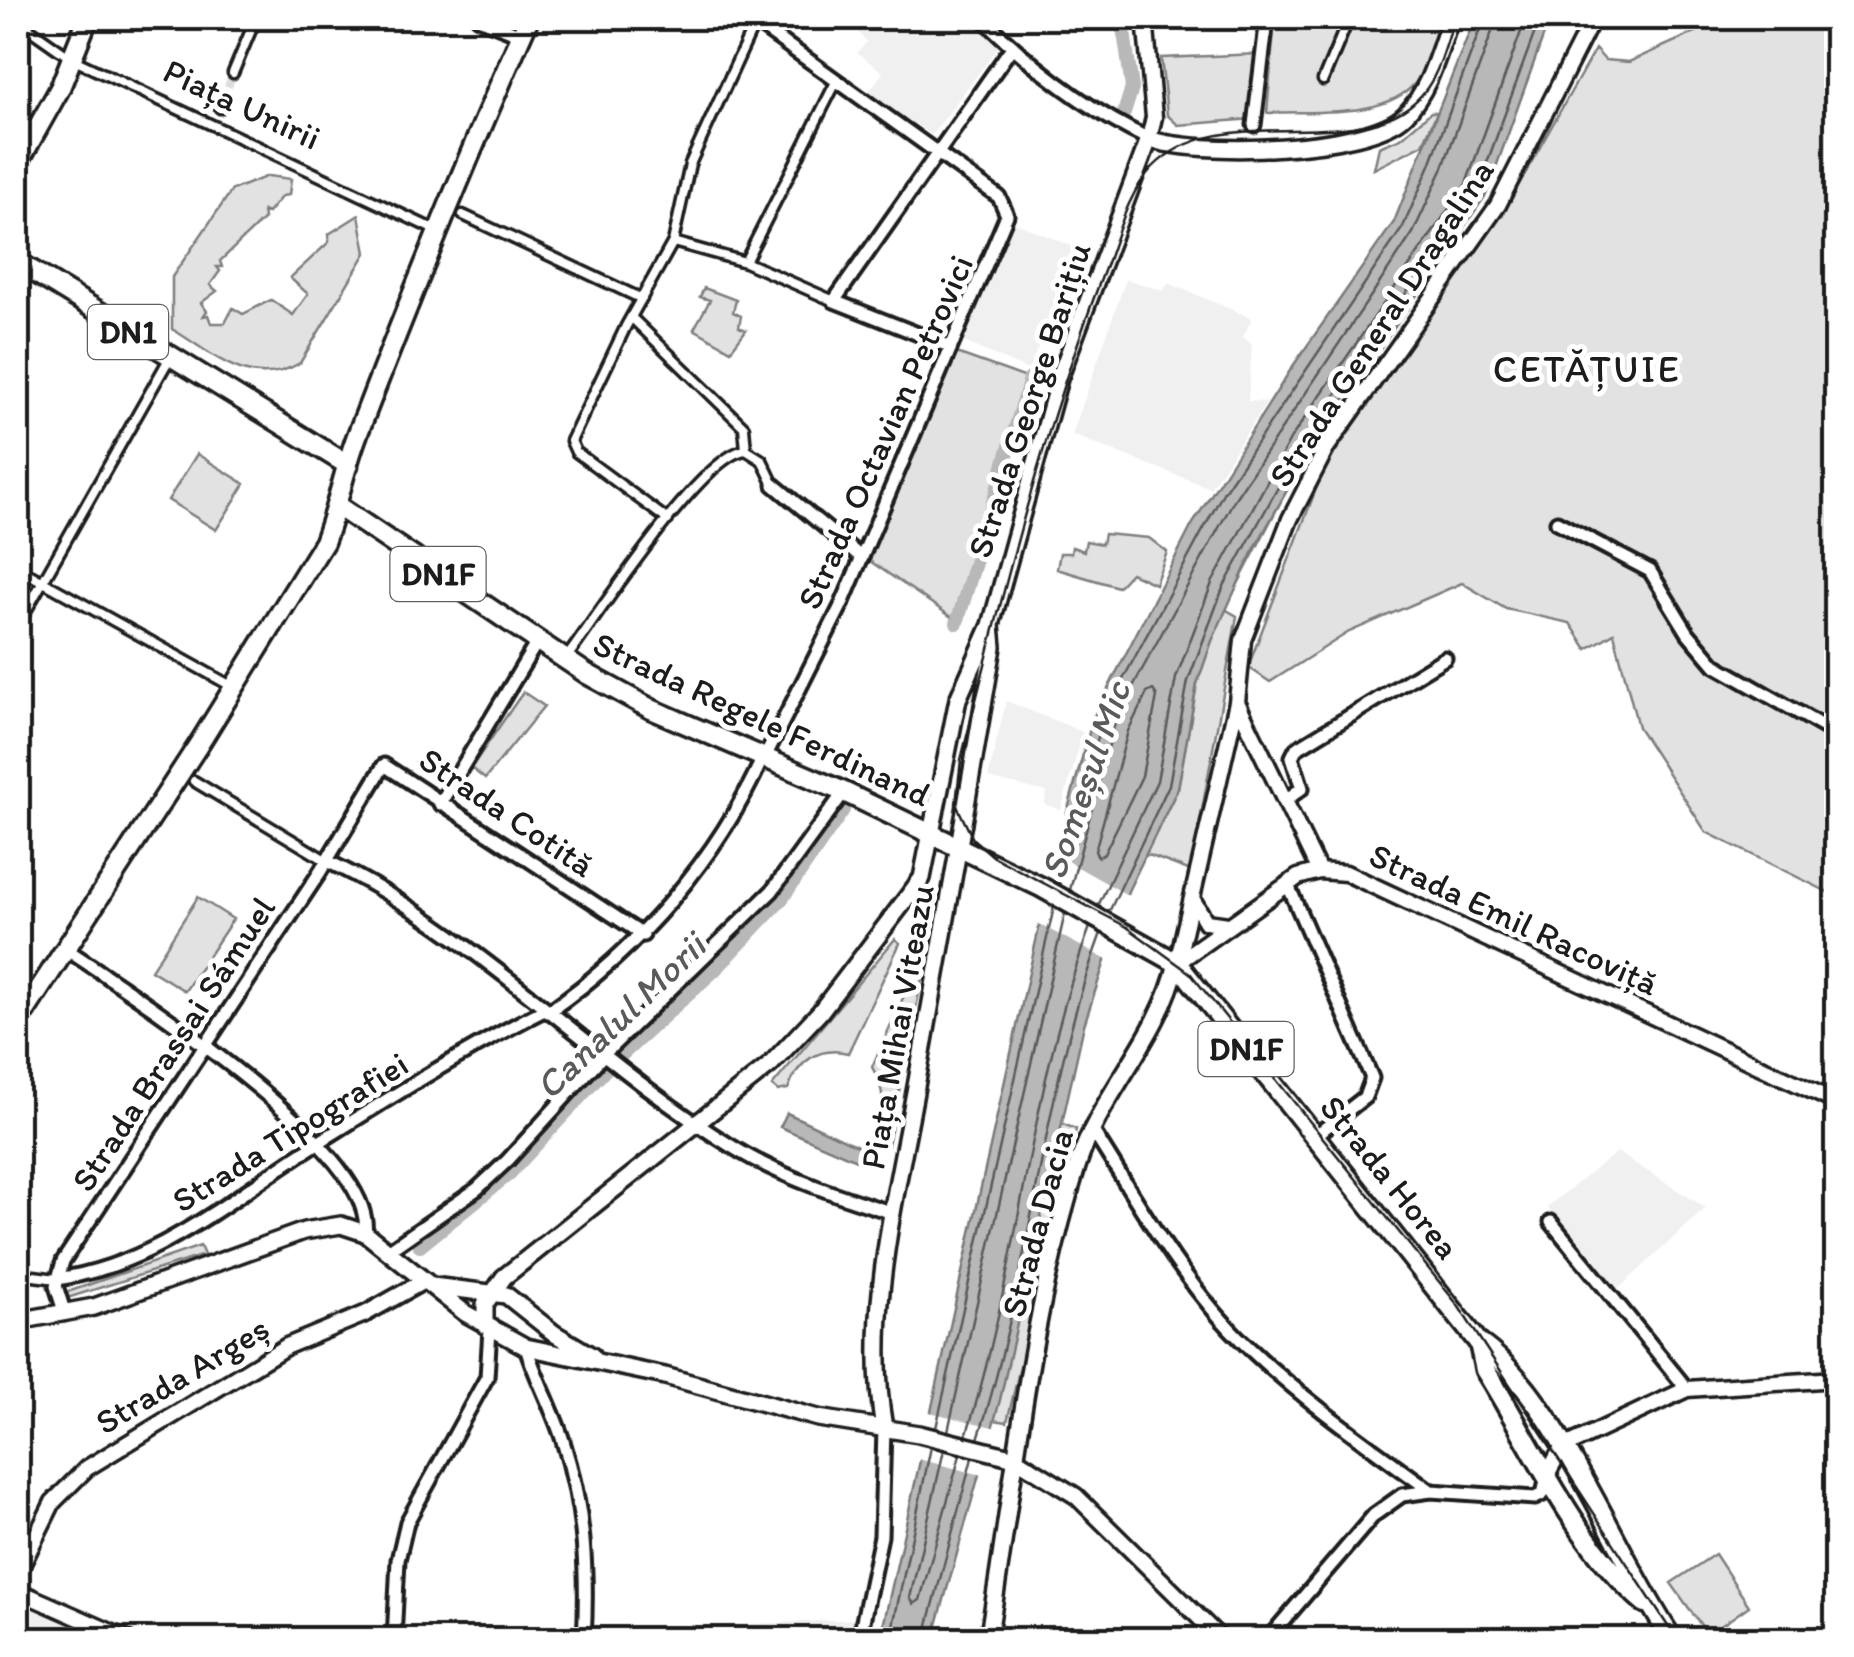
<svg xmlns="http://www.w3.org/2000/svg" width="1854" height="1657" viewBox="0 0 1854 1657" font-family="Itim,sans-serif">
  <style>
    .built { fill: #f0f0f0 }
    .green { fill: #e2e2e2; stroke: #7f7f7f; stroke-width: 2.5 }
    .water { fill: #b8b8b8; stroke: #7a7a7a; stroke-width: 2.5 }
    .pier { fill: #fff }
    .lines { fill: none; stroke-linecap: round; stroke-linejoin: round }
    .shore { stroke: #5a5a5a; stroke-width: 2.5 }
    .canal { stroke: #b8b8b8; stroke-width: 14 }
    .pedestrian-tunnel { stroke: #ddd; stroke-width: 8; stroke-dasharray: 8 4; stroke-linecap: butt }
    .pedestrian-casing { stroke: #1c1c1c; stroke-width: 15 }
    .minor-casing { stroke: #1c1c1c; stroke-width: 19 }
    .tertiary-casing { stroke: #1c1c1c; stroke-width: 21 }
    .secondary-casing { stroke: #1c1c1c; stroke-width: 22 }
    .primary-casing { stroke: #1c1c1c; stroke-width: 25 }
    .pedestrian { stroke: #fff; stroke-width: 8 }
    .minor { stroke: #fff; stroke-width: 11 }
    .tertiary { stroke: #fff; stroke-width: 14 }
    .secondary { stroke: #fff; stroke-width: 15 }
    .primary { stroke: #fff; stroke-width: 18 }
    .tram { stroke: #1c1c1c; stroke-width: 2.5 }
    .labels { text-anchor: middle; stroke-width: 10; stroke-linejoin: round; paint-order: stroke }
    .shield { fill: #fff; stroke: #606060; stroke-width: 2.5 }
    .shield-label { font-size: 32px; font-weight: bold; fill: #1c1c1c }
    .street-label { font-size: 35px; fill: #1c1c1c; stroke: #fff }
    .neighbourhood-label { font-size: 38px; letter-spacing: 2.5px; fill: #1c1c1c; stroke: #fff }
    .water-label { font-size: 38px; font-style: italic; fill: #5a5a5a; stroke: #fff }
  </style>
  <rect width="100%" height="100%" fill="#fff"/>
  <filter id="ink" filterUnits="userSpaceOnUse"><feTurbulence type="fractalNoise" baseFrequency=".01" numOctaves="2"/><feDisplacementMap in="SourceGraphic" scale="20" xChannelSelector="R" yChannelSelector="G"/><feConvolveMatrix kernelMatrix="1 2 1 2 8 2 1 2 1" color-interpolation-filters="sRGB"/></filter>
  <g filter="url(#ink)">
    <path class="built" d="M855,18H967L998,47L932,135L868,93L883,72L857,53L867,42L850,23Z
      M1011,221L1081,250L1028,370L957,339Z
      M1126,279L1164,291L1168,283L1252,318L1243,337L1252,345L1248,401L1267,402L1210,488L1072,435Z
      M1006,701L1083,732L1061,810L1044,804L1047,792L988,778Z
      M1617,1152L1706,1208L1615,1292L1547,1207Z
      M22,1603L109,1639H18Z
      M855,1619L851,1639H645L653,1629L669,1628Z"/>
    <path class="green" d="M1275,18H1443C1435,38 1430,65 1416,82C1385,120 1311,110 1267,113Z
      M1727,18H1836V896L1706,832L1638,727L1614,633L1587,649L1570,623L1506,609L1462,583L1349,632L1270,682L1248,667L1324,468L1507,206L1595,49L1605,60L1629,62Z
      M1260,54L1252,119L1178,125L1167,115L1161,58Z
      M1431,112H1437L1423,144L1374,169L1379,147L1401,138Z
      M268,176L291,179L289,195L282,196L268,213L263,211L264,219L220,261L222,267H217L220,271L210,285L217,291L201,303L207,311L203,316L208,315L211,323H225L233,308L243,314L271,300L293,315L308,294L290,278L329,242V234L359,215L366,253L300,363C250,392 214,354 172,329V277L232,190Z
      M704,288L736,300L733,312L741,316L739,327L746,330L731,350L694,329L710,300L700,297Z
      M951,351L1032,380L956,620L864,557Z
      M197,454L245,484L216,530L168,500Z
      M1281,501L1225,609L1237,616L1191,871L1146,854L1178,788L1197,684L1187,672Z
      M1104,534L1149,538L1167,552L1155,584L1131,573L1118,587L1057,569L1060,553H1071L1072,547L1084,551L1086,541L1102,544Z
      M523,692L544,706L485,779L471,768Z
      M198,897L233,919L185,991L151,970Z
      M895,939L900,943L848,1053C819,1046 798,1061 788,1089L778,1091L772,1086Z
      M924,951L927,954L888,1145L872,1132C887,1110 885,1089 872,1067Z
      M1060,1123L1076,1129L1007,1422L994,1420Z
      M200,1246L204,1255L61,1300L59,1295Z
      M1715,1554L1749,1606L1708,1635L1671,1583Z"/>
    <path class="water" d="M1475,18H1550L1486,195L1309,451L1251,555L1212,641L1197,684L1178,788L1128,891L1084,1025L1000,1400L933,1639L880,1640L1055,856L1093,718L1192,525L1293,366L1394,222Z
      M787,1113L864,1149L858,1161L780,1127Z"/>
    <path class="pier" d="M1051,852L1131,897L1107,960L1035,922Z
      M925,1411L997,1428L982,1475L914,1458Z"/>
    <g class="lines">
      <path class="shore" d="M1153,690L1157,696L1142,776L1104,854L1098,857L1095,851L1128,731L1147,693Z
        M1059,884L1102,722L1113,698L1223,493L1403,227L1430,165L1484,18
        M1070,890L1114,726L1124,703L1234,500L1413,233L1442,170L1497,18
        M1098,906L1157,781L1176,678L1212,583L1291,438L1466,184L1526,18
        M1109,912L1169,785L1188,681L1223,588L1301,445L1477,190L1540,18
        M936,1428L1054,907
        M948,1431L1065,913
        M966,1436C1020,1270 1028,1091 1090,927
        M978,1439C1032,1274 1040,1096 1101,933
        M944,1450L910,1598L914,1604L920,1600L960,1455
        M890,1640L931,1447
        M924,1640L972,1458"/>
      <path class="canal" d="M1122,18L1132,88L1124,113
        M957,623L1030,379
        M420,1246L510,1173L606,1069L719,966L781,900L843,810"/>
      <path class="pedestrian-tunnel" d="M224,98L233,73"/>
      <defs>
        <path id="pedestrian" d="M18,21L72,59L437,231
          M233,73L256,18
          M1323,80L1349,18
          M220,108L224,98
          M463,215L642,299
          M673,242L745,262L834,301
          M745,262L836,82
          M632,318L744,427L746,450L762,460L774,485
          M668,520L576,452L571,441L626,326L673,242L690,164L751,31
          M18,568L235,688
          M18,625L169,359
          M567,657C597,617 702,454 746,450
          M194,781L327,861
          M18,1274L57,1279"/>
        <path id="minor" d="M478,18L521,35
          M982,18C1031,66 1087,110 1149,139
          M755,22L999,197L1007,215L842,604L765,757
          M1254,125L1267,18
          M951,347L834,301L1012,47
          M774,485L862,558
          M1557,522L1650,571L1688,633L1715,665L1836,734
          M1286,800L1302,788L1292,757L1296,749L1445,658
          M440,804L537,642
          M327,861C478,933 590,1059 731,1146C780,1177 839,1196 893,1213
          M1287,883L1372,1078L1365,1097L1315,1136
          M66,949C131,992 378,1152 365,1233
          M548,1012C639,949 718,858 763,757
          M1091,1128C1138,1201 1182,1284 1246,1345C1303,1400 1368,1445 1431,1491
          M1551,1222L1687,1389
          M388,1251L477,1189L508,1160L605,1053L772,891L844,792
          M57,1279C156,1265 230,1199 313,1146C388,1099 465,1050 544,1010
          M65,1314L56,1286L63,1261L320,872L384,765L643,935
          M526,1347C536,1379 553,1409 563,1441C584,1507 588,1570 584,1640
          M394,1640L398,1560L407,1522L487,1377L490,1329
          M859,1640L881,1536L884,1428
          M1267,1640L1374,1515L1402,1495L1431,1491L1535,1498L1543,1494L1547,1477"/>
        <path id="tertiary" d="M1145,18L1154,117L1149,139
          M1237,702L1319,871
          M1193,900L1206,922L1228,925
          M1178,962L1298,877L1319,871L1346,873L1836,1102
          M1177,963L1237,702L1243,640L1290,519L1327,447L1498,205L1593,18
          M1015,1458L1076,1496L1222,1640
          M1548,1473L1560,1451L1574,1442L1687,1389L1836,1379
          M18,1573L53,1502L87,1468L287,1346L365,1314L424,1281
          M18,1591L129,1640"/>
        <path id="secondary" d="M432,1286L506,1295L555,1334L592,1356
          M18,1321L94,1307L304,1231L341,1225L365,1233L465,1313L526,1347L665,1376L818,1418L919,1434L1015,1458
          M485,1325V1304L504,1277L770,1065L820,1012L922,878L958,699L991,625L1059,379L1149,139C1197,156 1368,152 1405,115C1430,90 1439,50 1451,18
          M884,1428C864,1314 897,1194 917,1081C943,936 969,792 993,647L991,625
          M988,1640C1014,1485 1029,1317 1077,1167C1100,1093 1160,1038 1177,963"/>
        <path id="primary" d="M18,163L60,88L88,18
          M18,262L348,465
          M339,507L587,674L651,709L844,792L1041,887L1177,963L1479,1343C1557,1396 1617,1558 1673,1640
          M18,1022L199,744L324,542C338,506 344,469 358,433C412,293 468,155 529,18
          M1479,1343L1485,1370C1534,1448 1574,1543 1645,1603"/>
      </defs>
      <use href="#pedestrian" class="pedestrian-casing"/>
      <use href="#minor" class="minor-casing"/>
      <use href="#tertiary" class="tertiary-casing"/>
      <use href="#secondary" class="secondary-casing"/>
      <use href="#primary" class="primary-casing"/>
      <use href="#pedestrian" class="pedestrian"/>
      <use href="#minor" class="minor"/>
      <use href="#tertiary" class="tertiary"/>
      <use href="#secondary" class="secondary"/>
      <use href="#primary" class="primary"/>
      <path class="tram" d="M1455,18C1447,40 1441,68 1427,88C1371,168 1224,93 1152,168C1127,194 1117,238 1104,271C1043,430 1002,595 961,760L956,804L973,839L994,857L1127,927L1190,973L1457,1304L1677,1640"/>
    </g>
  </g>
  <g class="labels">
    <g class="shield">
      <rect x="88" y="305" width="80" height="54" rx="8"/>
      <rect x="390.5" y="547" width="95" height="54" rx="8"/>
      <rect x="1198.5" y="1022" width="95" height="54" rx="8"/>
    </g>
    <g class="shield-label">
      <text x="128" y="343">DN1</text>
      <text x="438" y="585">DN1F</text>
      <text x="1246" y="1060">DN1F</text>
    </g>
    <g class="street-label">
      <text transform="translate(242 104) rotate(25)" y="12">Piața Unirii</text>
      <text transform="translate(1381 323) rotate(-57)" y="12">Strada General Dragalina</text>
      <text transform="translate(1029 400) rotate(-72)" y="12">Strada George Barițiu</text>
      <text transform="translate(885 432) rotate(-66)" y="12">Strada Octavian Petrovici</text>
      <text transform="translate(762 719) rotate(25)" y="12">Strada Regele Ferdinand</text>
      <text transform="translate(507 812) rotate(34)" y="12">Strada Cotită</text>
      <text transform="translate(1514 919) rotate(25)" y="12">Strada Emil Racoviță</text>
      <text transform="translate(897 1027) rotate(-80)" y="12">Piața Mihai Viteazu</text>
      <text transform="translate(173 1044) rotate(-57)" y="12">Strada Brassai Sámuel</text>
      <text transform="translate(290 1132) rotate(-32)" y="12">Strada Tipografiei</text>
      <text transform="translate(1390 1177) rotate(51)" y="12">Strada Horea</text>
      <text transform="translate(1037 1223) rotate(-75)" y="12">Strada Dacia</text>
      <text transform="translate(182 1375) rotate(-31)" y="12">Strada Argeș</text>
    </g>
    <g class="neighbourhood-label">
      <text x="1587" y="382">CETĂȚUIE</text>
    </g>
    <g class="water-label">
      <text transform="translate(1085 780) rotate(-71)" y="13">Someșul Mic</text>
      <text transform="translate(620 1016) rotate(-44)" y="13">Canalul Morii</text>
    </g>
  </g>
  <rect width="1854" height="1657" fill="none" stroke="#fff" stroke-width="60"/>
  <rect x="30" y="30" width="1794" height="1597" fill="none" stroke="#1c1c1c" stroke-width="4" filter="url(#ink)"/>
</svg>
